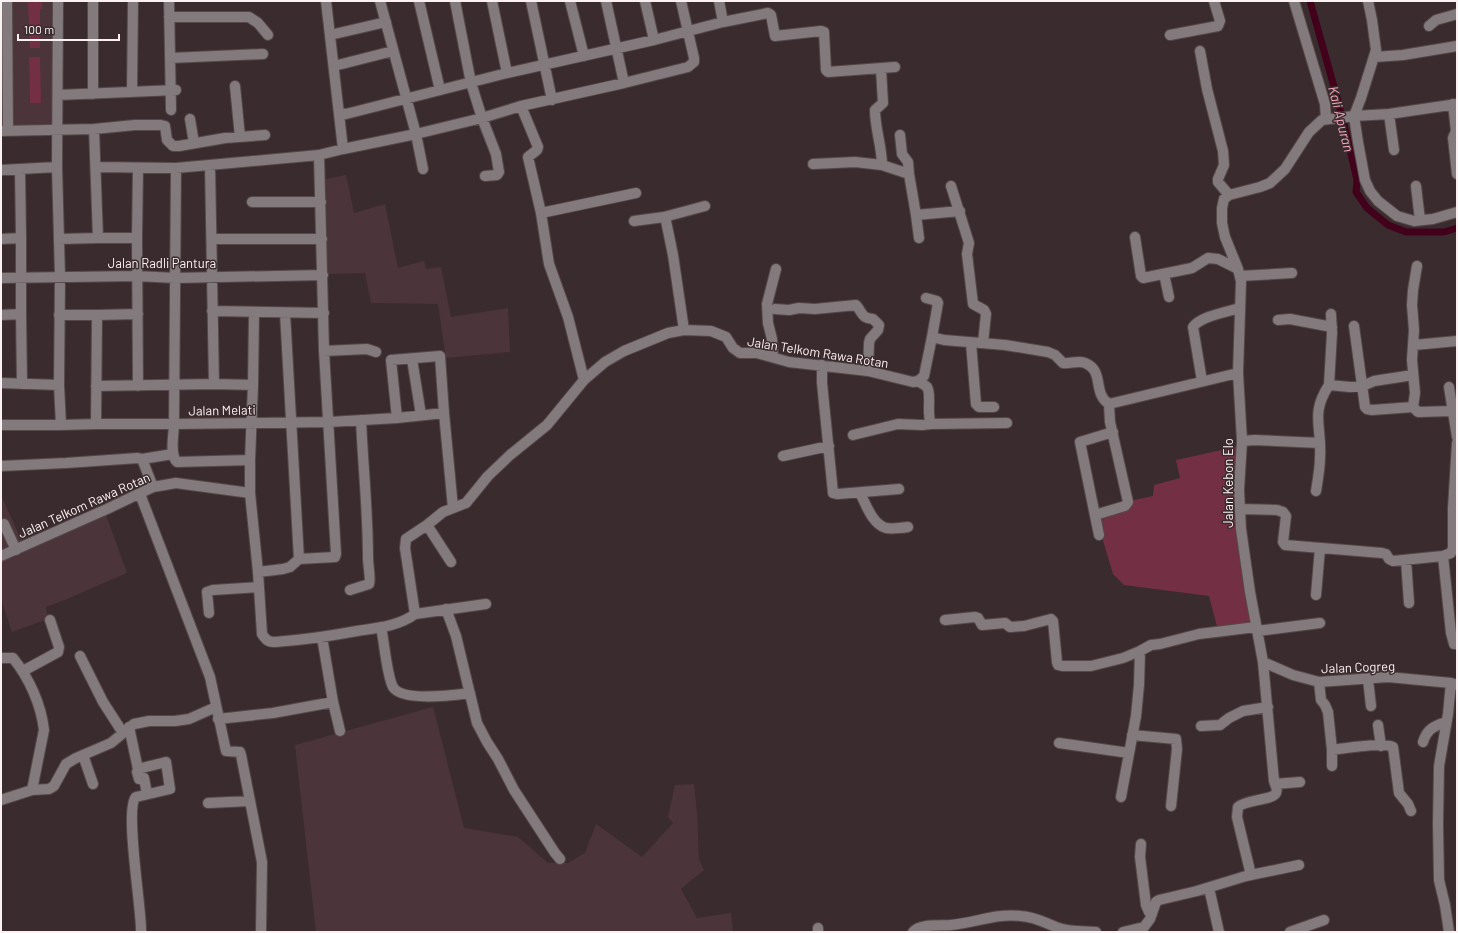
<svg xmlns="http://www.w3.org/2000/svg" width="1458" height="933" viewBox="0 0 1458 933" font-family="Barlow,sans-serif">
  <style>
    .built { fill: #4b353a }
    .green { fill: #733044 }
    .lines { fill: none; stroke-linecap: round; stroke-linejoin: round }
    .canal { stroke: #42001b; stroke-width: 7 }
    .minor-casing { stroke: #55474a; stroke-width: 12 }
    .minor { stroke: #827a7c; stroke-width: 10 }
    .labels { text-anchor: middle; stroke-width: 3; stroke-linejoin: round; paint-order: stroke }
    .street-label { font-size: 13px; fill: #fbf1f3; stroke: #3a2b2e }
    .water-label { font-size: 14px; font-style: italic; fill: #f3a7b9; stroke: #3a2b2e }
  </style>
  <rect width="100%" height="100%" fill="#3a2b2e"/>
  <path class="built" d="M9,1H53L55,127L10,128Z
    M346,175L354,213L385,204L398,268L424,261L426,269L441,267L451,317L508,308L510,352L446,358L438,304L371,303L365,273L327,274L326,179Z
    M1,495L25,548L106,515L127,573L67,599L46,607L48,619L12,632L1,599Z
    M433,707L464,828L518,837L548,863H568L585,853L596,824L642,857L673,823L668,817L675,785L694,784L697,812L699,860L704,870L681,889L697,918L731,913L733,932H316L295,745Z"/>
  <path class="green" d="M28,1H42V9H40V48H30Z
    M29,57H40L41,103H30Z
    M1240,446L1239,474L1256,631L1220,638L1209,596L1124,585L1113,574L1098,524L1101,507L1153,496L1154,485L1180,478L1176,460Z"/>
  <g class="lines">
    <path class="canal" d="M1310,1L1338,101L1348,141L1357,180L1356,192L1367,208L1388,225L1406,232H1444L1457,228"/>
    <defs>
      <path id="minor" d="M7,1L8,131
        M58,1L57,167L60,277L59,385L61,425
        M169,1L171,110
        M326,1L343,149
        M380,1L416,134L423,169
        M419,1L440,90
        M455,1L471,83L482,118L496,154L499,172L497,175L485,176
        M492,1L507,73
        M531,1L552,100
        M570,1L584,56
        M606,1L624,83
        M645,1L654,40
        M719,1L723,22
        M1294,1L1325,104L1326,119
        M1368,1L1372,20L1376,50L1361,98L1354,116L1358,142L1365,180L1370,191L1378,201L1397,216L1414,221L1433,219L1457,212
        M169,17H249L258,23L268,35
        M1429,26L1436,20L1457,14
        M330,35L386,22
        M1170,35L1218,26L1220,21L1214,1
        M1200,51L1207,89L1223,151L1224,165L1218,179V182L1229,195
        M1375,57L1403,55L1457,46
        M170,58L263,54
        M334,66L393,51
        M881,69L883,103L875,110C875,129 882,147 882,165
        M235,86L240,137
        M132,92L133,1
        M93,94V1
        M58,95L176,90
        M1453,104L1456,131L1453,138L1457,174
        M521,106L538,147L537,150L528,157L541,213L549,264L568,317L584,380
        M340,113L346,114L507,73L654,40L723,22L768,13L771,15L775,36L821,31L824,32L826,70L828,72L895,67
        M1389,114L1394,150
        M190,119L194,143
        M1,131L94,129L135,125H161L165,126L167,140L173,146H179L225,138L265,135
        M900,135L902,154L908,162L909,174L916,215L960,211
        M813,164L855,162L882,165L909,174
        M210,165L214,384
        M96,167L176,168L319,155L343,149L416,134L482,118L521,106L624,83L688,67L694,62V58L681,1
        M176,168L174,424C174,434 169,454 177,462L250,460
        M20,169L21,238
        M1,170L57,167
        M951,186L969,243L967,254L973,304L984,310L986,314L983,343
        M1416,186L1420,220
        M252,202H321
        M541,213L636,193
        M916,215L919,238
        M664,217L705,206
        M634,221L664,217L666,221L673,255L684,330
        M1135,237L1141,276L1143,278L1192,268L1208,258L1218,259L1238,269
        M98,238H137
        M1,239L21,238V314L1,315
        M59,239L98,238L94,129
        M212,239H322
        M1417,266L1413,290L1412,305L1414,330L1412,360L1415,393L1413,407L1418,412L1452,411
        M1164,274L1169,297
        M1240,276L1292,273
        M1,278L137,276L175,278L323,275
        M926,298L937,301L938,303L932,337
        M775,309L789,310L799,308L815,309L856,305C863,313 861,318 873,319L879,325L878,330L870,339L869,343L868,371
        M212,311L324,313
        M285,313L299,559
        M21,314L22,384
        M59,315H97L96,424
        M97,315L138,314
        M1278,320L1290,319L1332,327
        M1354,326L1365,407L1367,409L1372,410L1413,407
        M971,343L976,404L979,407H994
        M1414,345L1457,341
        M324,351L367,349L376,352
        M773,357L772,339L768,323L767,304L776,269
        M412,359L421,415
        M822,365V383L833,493L838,494L899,489
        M918,381C921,383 925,385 927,387C932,395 926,413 931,424L1007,423
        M1202,381L1193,327C1201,316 1227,312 1240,308
        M1,383L59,385
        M253,385L254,313
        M1329,385L1332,333L1331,314
        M96,386L214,384L253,385L250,460V493
        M138,386L137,238L138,168
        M1449,387L1457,437
        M397,418L391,360L440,356L444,413L453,508
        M1,425H61L96,424H174L329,422L397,418L444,413
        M853,435L898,424L922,425L931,424
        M1242,441L1255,440L1320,443
        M1457,443L1453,508V548L1451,553L1443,556L1451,633L1454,644H1457
        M783,456L829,446
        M142,459L153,487
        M1,466L66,463L138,458L142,459L173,454
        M1316,491C1318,479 1320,468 1320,457C1322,426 1310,414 1329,385L1350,387L1365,385L1374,381L1413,375
        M860,493C866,504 872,524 886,528C892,529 901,528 908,527
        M140,494L210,677L226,751L240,752L241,755L262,862L261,932
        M1240,509L1277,510L1283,512L1286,516L1283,542L1285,545L1382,553L1386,554L1389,559L1393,561L1443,556
        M1095,515L1125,506L1128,502L1110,422L1109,404
        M4,524L16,550
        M427,525L451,562
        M1099,535L1080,442L1113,432
        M1,556L107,509L153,487L176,483L250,493L258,572L262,634C266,640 268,642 275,642C302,640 330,636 357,631C377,628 399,626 415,614L405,548L406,539L427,525L443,512L466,503L488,476L510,455L547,425L584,380L605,362L624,351L668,333L684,330L711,331L726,337L733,348L740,353H757L789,362L868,371L913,382L918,381L924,376L932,337L944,340L1005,345L1048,352L1055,355L1063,363C1070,364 1078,360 1085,363C1105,371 1092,393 1109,404L1238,373
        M1406,560L1409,603
        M258,572L283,569L290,567L299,559L335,557L336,554L324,351L319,155
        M350,590L369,584C371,581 368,564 368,558C368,512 363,466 361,420
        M1316,595L1320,548
        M446,609L456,636L477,723L487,742L498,759L514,790L555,853L560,859
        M209,613L207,592L213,590L259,587
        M415,614L486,604
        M945,620L975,617L978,618L982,625L1005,623L1010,627L1024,626L1051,619L1053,621L1057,662L1058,665L1062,666H1091L1123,658L1140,651L1151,645L1160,644L1199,634L1256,627
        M381,627C384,640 387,677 393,687C402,702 454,695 470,693
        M1257,631L1320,623
        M322,637L333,702L340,731
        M80,656L103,702L123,733
        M1,658H13C29,678 41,704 44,730L32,790
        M1263,662L1293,675L1319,682L1388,677L1451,683L1457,685
        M23,671L58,652L59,647L50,620
        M1368,679L1371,706
        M1319,682L1321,700L1325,705L1328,712L1332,750C1345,748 1383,742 1393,747L1399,793L1408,804L1411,811
        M218,719L273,713L333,702
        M1378,725L1381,746
        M1201,726L1220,725L1229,718L1243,711L1268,707
        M129,727L138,769L137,772L139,779L144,778L147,794
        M1132,735L1176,739L1177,749L1171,806
        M1423,742C1427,729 1434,726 1446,722
        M1059,743L1129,753
        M1332,750V766
        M83,755L93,784
        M138,769L166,762L170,789L136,797C124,808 142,910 141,932
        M1275,784L1300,782
        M1121,797L1136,716L1139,685L1140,651
        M1,800L32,790L49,789L54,786L66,764L76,758L111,743L134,724L149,721H175L189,719L216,707
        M208,803L250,801
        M1141,844L1140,857L1146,905L1149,912L1152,914
        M1251,875L1237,817L1238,807C1245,800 1273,800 1276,793C1278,789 1275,785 1274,781L1263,662L1250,592L1241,529L1239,490L1242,441L1238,373L1241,281L1238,269L1225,237L1222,223V208L1224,199L1229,195L1260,187L1270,183L1285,169L1309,132L1322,120L1354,116L1389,114L1457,104
        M1209,888L1219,932
        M818,928V932
        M913,932C920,923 940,926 951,925C976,923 995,913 1021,916C1035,917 1043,922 1056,927C1068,932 1083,931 1096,932
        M1123,932L1144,927L1150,919L1156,902L1159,900L1197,891L1246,876L1299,865
        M1290,932L1324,920
        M1449,932L1445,905L1439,880L1438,824L1439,766L1448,714L1451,683"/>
    </defs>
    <use href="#minor" class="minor-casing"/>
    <use href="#minor" class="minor"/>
  </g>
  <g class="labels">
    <g class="street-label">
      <text x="162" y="268">Jalan Radli Pantura</text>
      <text transform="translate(818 352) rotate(9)" y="5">Jalan Telkom Rawa Rotan</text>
      <text transform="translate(222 410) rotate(-1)" y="5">Jalan Melati</text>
      <text transform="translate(1228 483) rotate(-90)" y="5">Jalan Kebon Elo</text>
      <text transform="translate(84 505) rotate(-24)" y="5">Jalan Telkom Rawa Rotan</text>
      <text transform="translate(1358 667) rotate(-2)" y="5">Jalan Cogreg</text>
    </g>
    <g class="water-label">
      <text transform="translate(1341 119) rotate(76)" y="5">Kali Apuran</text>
    </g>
  </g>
  <rect width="1458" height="933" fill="none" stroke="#fbf1f3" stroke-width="4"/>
  <path d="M18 34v6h101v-6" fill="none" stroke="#fbf1f3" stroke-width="2"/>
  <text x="24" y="34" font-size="12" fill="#fbf1f3" stroke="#3a2b2e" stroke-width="3" paint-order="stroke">100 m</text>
</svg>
